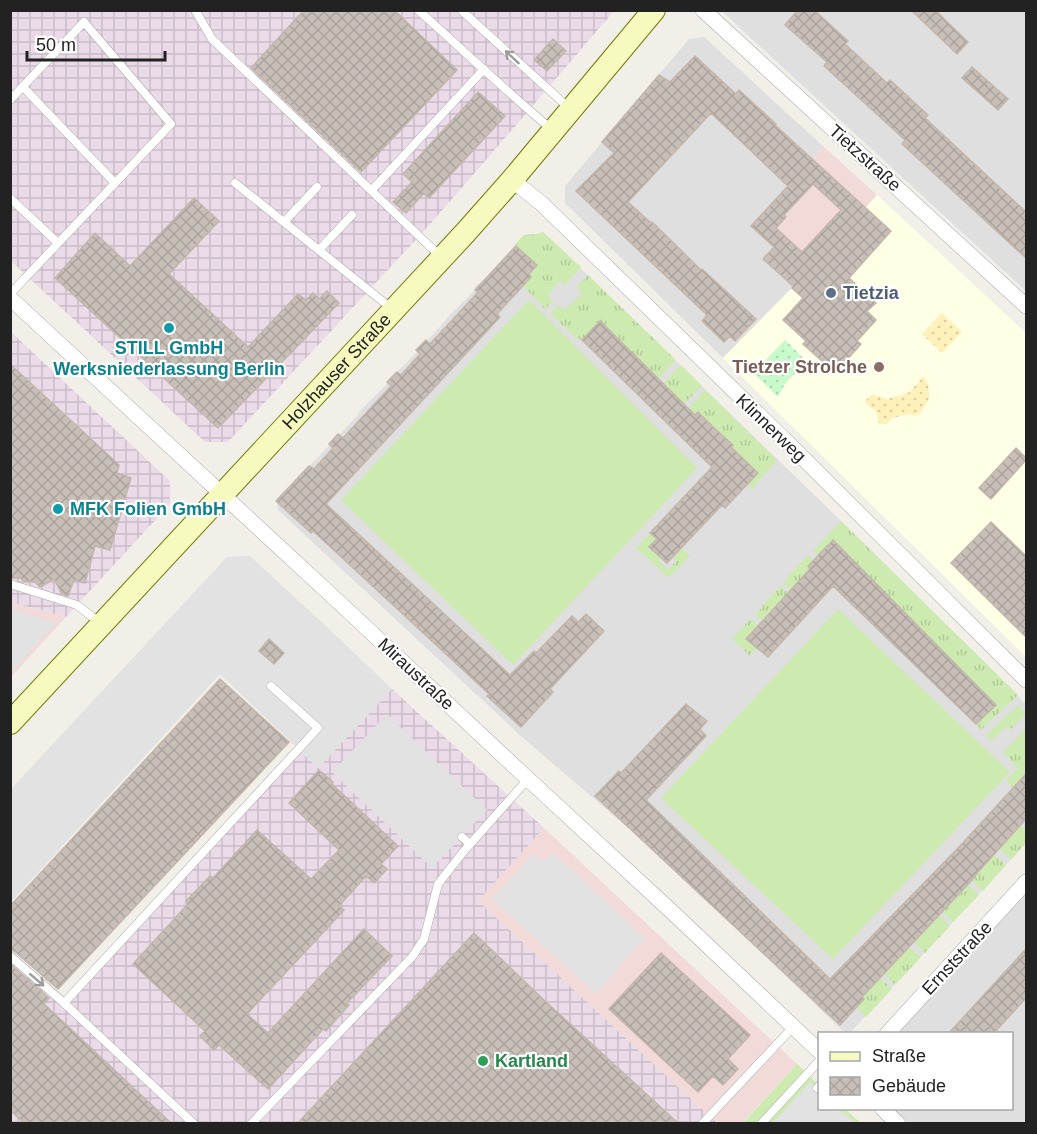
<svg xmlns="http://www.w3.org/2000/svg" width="1037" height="1134" viewBox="0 0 1037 1134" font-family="Arial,sans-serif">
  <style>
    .residential { fill: #e0dfdf }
    .commercial { fill: #f2dad9 }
    .industrial { fill: url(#industrial-grid) }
    .education { fill: #ffffe5 }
    .grass { fill: url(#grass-tufts) }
    .sand { fill: url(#sand-dots) }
    .park { fill: url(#park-dots) }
    .garden { fill: #cdebb0 }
    .parking { fill: #e2e2e2 }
    .building { fill: url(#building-cross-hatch); stroke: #c4b6ab; stroke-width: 1.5; fill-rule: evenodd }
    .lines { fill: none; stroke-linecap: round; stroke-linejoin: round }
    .service-casing { stroke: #a9a9a9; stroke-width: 9 }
    .minor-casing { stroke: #a9a9a9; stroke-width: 16 }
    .secondary-casing { stroke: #707d05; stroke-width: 24 }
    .service { stroke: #fff; stroke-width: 8 }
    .minor { stroke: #fff; stroke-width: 15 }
    .secondary { stroke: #f7fabf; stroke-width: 22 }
    .oneway { stroke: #9c9c9c }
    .service-dot { fill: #5c6f8a; stroke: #fff; stroke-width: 2 }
    .culture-dot { fill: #0f9aa8; stroke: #fff; stroke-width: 2 }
    .education-dot { fill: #8d6e63; stroke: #fff; stroke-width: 2 }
    .leisure-dot { fill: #2e9e5b; stroke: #fff; stroke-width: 2 }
    .labels { text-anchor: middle; stroke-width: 4.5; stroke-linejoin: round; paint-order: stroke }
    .street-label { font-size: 18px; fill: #222; stroke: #fff }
    .service-label { font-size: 18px; font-weight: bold; fill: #4e5e75; stroke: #fff; text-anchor: start }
    .culture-label { font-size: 18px; font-weight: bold; fill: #0d838f; stroke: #fff }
    .education-label { font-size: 18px; font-weight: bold; fill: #785e54; stroke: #fff; text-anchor: end }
    .leisure-label { font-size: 18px; font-weight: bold; fill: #27864d; stroke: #fff; text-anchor: start }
  </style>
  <defs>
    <pattern id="industrial-grid" width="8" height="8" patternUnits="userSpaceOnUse" patternTransform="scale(1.5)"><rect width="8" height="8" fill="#ebdbe8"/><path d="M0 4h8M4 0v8" fill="none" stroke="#c9bcc7"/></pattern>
    <pattern id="grass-tufts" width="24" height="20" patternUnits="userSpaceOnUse" patternTransform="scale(1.5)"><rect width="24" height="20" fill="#cdebb0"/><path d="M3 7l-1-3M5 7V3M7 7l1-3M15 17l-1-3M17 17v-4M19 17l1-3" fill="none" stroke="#b0c997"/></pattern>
    <pattern id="sand-dots" width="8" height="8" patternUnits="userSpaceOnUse" patternTransform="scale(1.5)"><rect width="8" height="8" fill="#fff1ba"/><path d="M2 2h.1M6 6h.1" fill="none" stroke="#dacea0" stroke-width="1.8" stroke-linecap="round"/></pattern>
    <pattern id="park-dots" width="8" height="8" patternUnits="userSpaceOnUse" patternTransform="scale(1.5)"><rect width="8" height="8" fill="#c8facc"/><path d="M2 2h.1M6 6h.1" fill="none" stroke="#acd6af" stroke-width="1.8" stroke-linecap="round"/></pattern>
    <pattern id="building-cross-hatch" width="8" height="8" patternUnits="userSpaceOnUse" patternTransform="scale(1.5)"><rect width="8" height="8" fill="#c7bfb8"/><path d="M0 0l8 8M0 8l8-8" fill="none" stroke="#aba49e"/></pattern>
  </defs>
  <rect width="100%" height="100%" fill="#f2efe9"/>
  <path class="residential" d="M722,11H1026V291L753,40Z
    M704,37L824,147L752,226L804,275L723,358L565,203V186L689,39Z
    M543,232L871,550L1026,704V843L850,1033H845L744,936L634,833L522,737L278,510L277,500L359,414L358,413L388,383L387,382L417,352L416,350L426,340L427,341L446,320V319L475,290L474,288L479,283L480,284L524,235L538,234Z
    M1026,892V1123H909L893,1109L1012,1108V1034L895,1033Z"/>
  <path class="commercial" d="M824,147L877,195L804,275L751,226Z
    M10,602L66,617L11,677H10Z
    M544,828L797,1064L742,1123H717L477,901Z"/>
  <path class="industrial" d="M10,11H614L480,167L424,231L228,442H205L11,261Z
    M10,331L170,481V504L66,617L11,602Z
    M392,689L544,828L478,901L717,1123H11L10,950L66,999L300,750L318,768Z"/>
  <path class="education" d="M877,195L1026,333V657L723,358L792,288Z"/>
  <path class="grass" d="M543,232L581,267L565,285L560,281L547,295L553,301L545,309L523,286L531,276L529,274L515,244L524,235L538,234Z
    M588,275L676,360L658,379L600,322L582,340L576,338L550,314L558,305L565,310L582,293L576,287Z
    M681,365L702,386L684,404L663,384Z
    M705,390L777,460L752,489L746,483L750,480H751L758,473L731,447L732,445L705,425L708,422L699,413L695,415L688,408Z
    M841,521L1018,695L981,730L976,724L996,705L813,551Z
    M650,533L657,539L650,548L661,558L659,561L668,570L676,561L673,558L682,548L690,556L669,578L636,548Z
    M808,555L814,560L810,569L791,590L783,582Z
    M780,586L788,593L762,621L755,615Z
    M751,618L758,626L757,648L750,656L732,639Z
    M1018,705L1026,714L1010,730L1007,726L991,741L986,735Z
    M1026,728V774L1013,788L1006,781L1017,768L1003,752Z
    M1021,826L1026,831V843L1011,860L999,849Z
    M994,855L1006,865L983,891L972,880Z
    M968,884L979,895L953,922L942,912Z
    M939,915L950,926L925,953L914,942Z
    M909,947L921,957L895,985L884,974Z
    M880,978L892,989L866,1017L857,1008L864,999L862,997Z"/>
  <path class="sand" d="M942,313L962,332L942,353L922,334Z
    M923,376L928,383L929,393V399L920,414L915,416L909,414L892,418L887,424H882L878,422L876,411L866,404L865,401L871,395H875L887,399L901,395L910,392Z"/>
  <path class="park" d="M785,340L810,365C791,376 788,377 778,397L753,373Z"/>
  <path class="garden" d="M529,300L697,468L513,665L341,500Z
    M838,609L1010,772L833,959L661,798Z
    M797,1064L819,1085L820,1108L845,1109L861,1123L742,1124Z"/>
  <path class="parking" d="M250,556L327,627L392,689L318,768L220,674L11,902L10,790L227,557Z
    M11,609L56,623L11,673L10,609Z
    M387,714L487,810L432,868L332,772Z
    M554,853L645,938L596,994L492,899L533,854L543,862Z
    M810,1082L819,1090L820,1108L839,1109L856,1123L772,1124Z"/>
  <path class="building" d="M304,10H394L457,70L361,172L251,68Z
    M798,10H814L848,41L845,44L887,83L890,80L928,115L925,118L1026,212V258L902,144L905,140L824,66L827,62L785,25Z
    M911,10H935L968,42L957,54Z
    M553,39L566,51L547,71L534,60Z
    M695,56L736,94L739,90L776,124L775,125L891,231L849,278L876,303L867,311L876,320L857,341L861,344L835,373L803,344L806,341L783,320L803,298L792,288L793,286L763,259L774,247L751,226L788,186L711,113L628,202L651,223L652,222L701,270L702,269L756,319L735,341L730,336L724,342L702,321L707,315L576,191L614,153L602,142L659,75L670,82ZM813,184L841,210L802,252L776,228L786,217L784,215Z
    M972,67L1008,99L998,110L962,78Z
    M478,92L505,116L429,198L424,193L406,213L393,202L412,182L403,174Z
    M194,198L219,221L169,274L248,347L298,294L306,300L313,293L319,299L327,291L339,303L218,428L55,278L95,233L130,266Z
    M516,246L537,265L529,274L531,277L497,314L500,317L326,504L510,675L534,651L536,653L572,616L578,622L586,614L604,631L550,689L553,692L521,727L487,696L489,694L338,554L313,531L311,533L276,501L309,466L314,469L333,448L329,444L338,434L343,438L391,386L387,382L397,372L401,375L420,354L416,350L426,340L430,344L478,292L475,290Z
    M600,321L695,415L698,412L713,427L733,445L731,447L758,473L725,508L722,505L667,563L649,547L657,539L650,533L712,467L582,340Z
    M10,364L119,465L117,473L131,478L110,550L95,546L85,583L74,580L68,596L62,594L54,579L40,587L35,582L24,581L20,578H10Z
    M1016,448L1026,458V460L991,499L979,488Z
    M991,522L1026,556V637L951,563Z
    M833,540L996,705L976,724L833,586L768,657L746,639L810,569L808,566Z
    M269,639L284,653L274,664L259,651Z
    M220,679L289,742L58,989L14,951L10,950V906Z
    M686,704L707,721L700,729L706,736L646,800L830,979L960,846L1026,774V819L978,872L972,880L862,997L864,999L840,1025L595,796L619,771L621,773Z
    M319,770L333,782L332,784L398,846L381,864L387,869L374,883L366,876L339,906L344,910L247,1014L268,1033L364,929L392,956L347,1003L349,1005L326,1031L323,1029L268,1089L219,1045L214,1050L200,1036L205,1031L133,964L188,904L186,901L210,876L213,878L257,830L311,879L339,850L289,803Z
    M474,933L544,1000L679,1124H297Z
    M1026,949V998L993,1034H948Z
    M661,953L750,1035L728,1059L738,1069L723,1085L713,1076L698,1092L609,1009Z
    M10,964L49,998L44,1004L172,1124H25L10,1110Z"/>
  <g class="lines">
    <defs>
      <path id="service" d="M195,10L212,39L441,257
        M418,10C463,50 506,91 551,129
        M461,10L569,108
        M23,87L115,183
        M10,100L84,22L171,124L10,294
        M235,183L391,308
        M372,190L484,69
        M10,198L58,243
        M284,222L317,187
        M319,250L352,215
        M10,584L77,605L99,622
        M462,837L470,844
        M10,956L64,1003L194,1124
        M64,1003L318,728L271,686
        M817,1088L820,1085
        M251,1124L412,957L424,939L438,884L464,851L528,779
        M702,1124L793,1027
        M761,1124L820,1060"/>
      <path id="minor" d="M703,10L1026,306
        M512,180L541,203L791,446L1026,680
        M10,298L344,607L528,779L670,910L820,1052
        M887,1034L1026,882
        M882,1108L898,1124"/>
      <g id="secondary">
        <path id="s1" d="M10,723L466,232L512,180L654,10"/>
      </g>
    </defs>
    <use href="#service" class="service-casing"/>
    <use href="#minor" class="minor-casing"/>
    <use href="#secondary" class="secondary-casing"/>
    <use href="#service" class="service"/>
    <use href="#minor" class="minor"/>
    <use href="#secondary" class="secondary"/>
  </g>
  <defs><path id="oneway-shaft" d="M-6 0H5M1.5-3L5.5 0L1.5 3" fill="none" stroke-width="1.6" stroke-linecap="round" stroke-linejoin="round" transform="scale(1.5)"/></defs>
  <g class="oneway">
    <use href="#oneway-shaft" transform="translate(512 57) rotate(-137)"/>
    <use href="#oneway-shaft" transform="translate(37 980) rotate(41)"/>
  </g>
  <circle class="service-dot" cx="831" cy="293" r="6"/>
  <g class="culture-dot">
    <circle cx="169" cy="328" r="6"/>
    <circle cx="58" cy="509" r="6"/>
  </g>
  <circle class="education-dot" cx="879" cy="367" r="6"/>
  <circle class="leisure-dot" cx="483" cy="1061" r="6"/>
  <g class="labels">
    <g class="street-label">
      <text transform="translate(865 158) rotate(42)" y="6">Tietzstraße</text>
      <text dy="6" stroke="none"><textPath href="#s1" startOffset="480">Holzhauser Straße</textPath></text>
      <text transform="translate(771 428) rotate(44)" y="6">Klinnerweg</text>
      <text transform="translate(416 674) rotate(43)" y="6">Miraustraße</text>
      <text transform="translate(957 958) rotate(-47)" y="6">Ernststraße</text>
    </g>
    <g class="service-label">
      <text x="843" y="299">Tietzia</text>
    </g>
    <g class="culture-label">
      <text x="169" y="354">STILL GmbH<tspan x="169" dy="21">Werksniederlassung Berlin</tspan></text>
      <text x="70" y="515" text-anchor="start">MFK Folien GmbH</text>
    </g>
    <g class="education-label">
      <text x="867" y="373">Tietzer Strolche</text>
    </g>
    <g class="leisure-label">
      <text x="495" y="1067">Kartland</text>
    </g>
  </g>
  <rect width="1037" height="1134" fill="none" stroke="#222222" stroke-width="24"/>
  <rect x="818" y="1032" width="195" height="78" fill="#ffffff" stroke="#a7a7a7" stroke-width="1.5"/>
  <rect x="830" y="1052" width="30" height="9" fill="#f7fabf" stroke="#a7a7a7" stroke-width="1.5"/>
  <text x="872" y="1062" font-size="18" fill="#222222">Straße</text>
  <rect x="830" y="1077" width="30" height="18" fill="url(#building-cross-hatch)" stroke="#a7a7a7" stroke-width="1.5"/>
  <text x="872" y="1092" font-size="18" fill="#222222">Gebäude</text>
  <path d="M27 51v9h138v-9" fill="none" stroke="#222222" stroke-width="3"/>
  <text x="36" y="51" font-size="18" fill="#222222" stroke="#ffffff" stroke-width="4.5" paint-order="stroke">50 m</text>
</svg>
